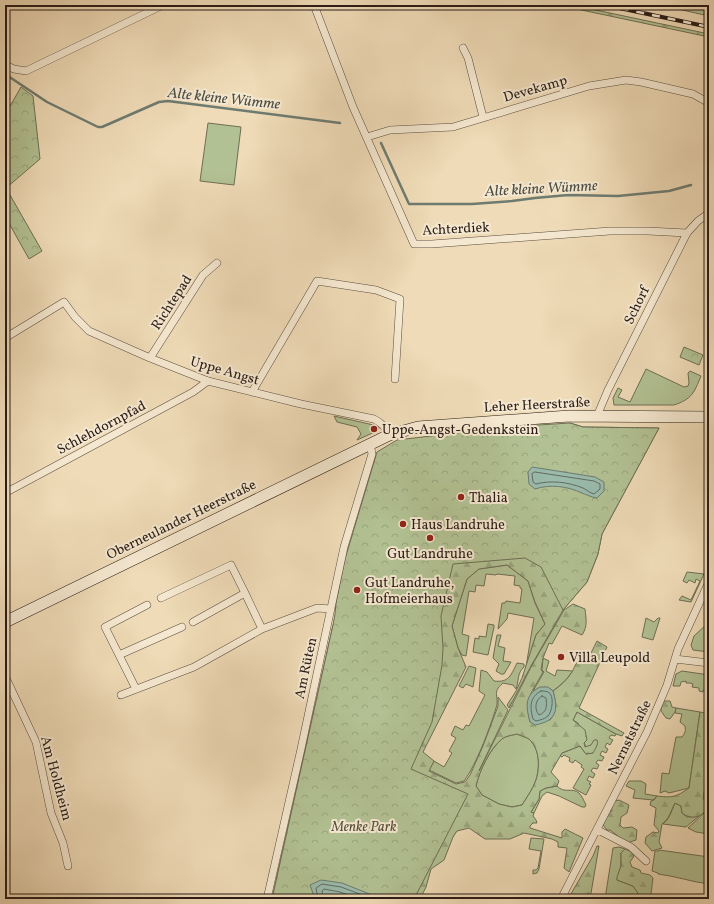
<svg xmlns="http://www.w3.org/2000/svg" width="714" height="904" viewBox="0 0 714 904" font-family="Vollkorn,serif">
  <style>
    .grass { fill: #b2c193; stroke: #6e6e55 }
    .forest { fill: url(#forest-firs); stroke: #6e6e55; fill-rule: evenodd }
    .park { fill: url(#park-crowns); stroke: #6e6e55 }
    .water { fill: #9abbac; stroke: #6d7b70 }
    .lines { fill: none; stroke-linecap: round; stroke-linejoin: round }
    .shore { stroke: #626c62; stroke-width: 1 }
    .stream { stroke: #6d7b70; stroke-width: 2.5 }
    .street-casing { stroke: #5a4c3f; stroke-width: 8 }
    .secondary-casing { stroke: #291c17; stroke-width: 12 }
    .street { stroke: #f5e8d0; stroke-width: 7 }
    .secondary { stroke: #f5e8d0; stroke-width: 11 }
    .rail-casing { stroke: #291c17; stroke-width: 4 }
    .rail { stroke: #f5e8d0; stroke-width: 2.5; stroke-dasharray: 8; stroke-linecap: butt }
    .poi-dot { fill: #8f2418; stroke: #f5e8d0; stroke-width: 1.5 }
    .labels { text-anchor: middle; stroke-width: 4; stroke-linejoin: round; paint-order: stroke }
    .street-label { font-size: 14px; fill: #291c17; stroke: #f5e8d0 }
    .poi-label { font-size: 14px; fill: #291c17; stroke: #f5e8d0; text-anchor: start }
    .park-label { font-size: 14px; font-style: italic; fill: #524e3c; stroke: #f5e8d0 }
    .water-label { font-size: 15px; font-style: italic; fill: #4b4c44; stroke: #f5e8d0 }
  </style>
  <defs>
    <pattern id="forest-firs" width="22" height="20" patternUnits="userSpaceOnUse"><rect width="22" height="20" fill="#b2c193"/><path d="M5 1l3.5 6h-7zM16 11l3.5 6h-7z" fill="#99a57e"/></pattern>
    <pattern id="park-crowns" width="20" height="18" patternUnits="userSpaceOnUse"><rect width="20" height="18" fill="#b2c193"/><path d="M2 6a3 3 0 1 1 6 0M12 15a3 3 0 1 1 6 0" fill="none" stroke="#99a57e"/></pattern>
  </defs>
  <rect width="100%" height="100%" fill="#efdbb7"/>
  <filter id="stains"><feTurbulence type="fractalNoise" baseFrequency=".005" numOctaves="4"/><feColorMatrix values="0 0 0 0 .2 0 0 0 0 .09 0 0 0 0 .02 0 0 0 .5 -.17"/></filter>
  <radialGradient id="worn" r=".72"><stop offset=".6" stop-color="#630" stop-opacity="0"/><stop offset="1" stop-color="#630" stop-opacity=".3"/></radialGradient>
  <path class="grass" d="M660,5H709V16Z
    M208,123L241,127L234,185L200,181Z
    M646,369L684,387L688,386L689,383L688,373L690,371L701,376C694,393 692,399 674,405H614L613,398L618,388L622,390L618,397L630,402Z
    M334,416L378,426L379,428L377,431L357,440L361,434L357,427L337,422Z
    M507,565L528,581L535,603L545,624L536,635L526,667L534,618L508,613L507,619L498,629L502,603H505L506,601L520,603L522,589L520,588V586L514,585L515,576L497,574L496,575L486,574L484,586L476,585L475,592L469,591L462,634L469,636L466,656L462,655L458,648L452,626L467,579L479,569Z
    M687,572L704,574L691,602L679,600L682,596L691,600L700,581L696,579L695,583L689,580L687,583L683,581Z
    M646,618L654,622L658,618H660L653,640L642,637Z
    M708,623L709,652L693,650L691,645L694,636Z
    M488,624L494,625V627L488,655L473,652L475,638L479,639V636L486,637Z
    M497,635H501L498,646L505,648L503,661L511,662L504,674H501L496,671L499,664L493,658Z
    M543,658L549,661L546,671L555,676L557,670L573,671L565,681L553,691C546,685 542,687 533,691L544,672L542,670Z
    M517,663L524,664V667C517,673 519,681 516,689L513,685L503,683C491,693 500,696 496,708C490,728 476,765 464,781L456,783L429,770L434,761L444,767L452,753L449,751L456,738L451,735L455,726L463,730L466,725L469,726L485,695L479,691L481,670L487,672L494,681C509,683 511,675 517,663Z
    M469,666L476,668L473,687L466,684L463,688L459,686Z
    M682,671L709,675V690H703V692L699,691V688L692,687L693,684L690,683H686V681L681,682L680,686H673L676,674Z
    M676,708L700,712L689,788L669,793L665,791L660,793L662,773L669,774L676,737H682C685,733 686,731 685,726L680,722L682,714L675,713Z
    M577,712L616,734L615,736L611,735L609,738L613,740L610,745L607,743L605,747L608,749L606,753L602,751L600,755L604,757L602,761L598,760L596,763L599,765L597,769L593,768L591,771L595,774L593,778L589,776L587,780L591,782L589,784L591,785L586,795L573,788L584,769L581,767L582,765L575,760L573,763L569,761L570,758L564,755L562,757L560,756L562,753L580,746L586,754L593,753L591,745L586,748L578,723L573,720Z
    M517,734C521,736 526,737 529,739C540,749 540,767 536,780C533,789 527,797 522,805L512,807L499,804L482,795L476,786C479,771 490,749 502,739C505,736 513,735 517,734Z
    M629,781H641L646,784L645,794L657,796L653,800L633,798L635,790L626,786Z
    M557,786C564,794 572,787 579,793C582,796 584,801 586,805L585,807H582L559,796L547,792L542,796L534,813L531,812L539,799L540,791L546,788Z
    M705,801L709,802V834L696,832L688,828L704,813L707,804Z
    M675,803L681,806L682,813L687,817L699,816L686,827L663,824C671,817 671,811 675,803Z
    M531,838L544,839L539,869L537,873L533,874V870H536L538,868L541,851L529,849Z
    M619,847L625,849L621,853V866L617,880L633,886L642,899H605L613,848Z
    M659,850L709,857V884C692,882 675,876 658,874V873L652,871L655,851H659Z"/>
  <path class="forest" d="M558,5H572L709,34V37Z
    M570,423L583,427L659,428L602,534L598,554L587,582L563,610L531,666L509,708L507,705L516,691L522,678L536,635L545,624L535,602L528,581L507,565L479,569L467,579L452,626L458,648L466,667L423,752L434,761L429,771L456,784L465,782L470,775L483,746L498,706V697L508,710L479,771L531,667L564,610L573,604L585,609C586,619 588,626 582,635L562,626L552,644L549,643L543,658L541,670L543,672C532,693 524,697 530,722L550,720C557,711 556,702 553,691C560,686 567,680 572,672C574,668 575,665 578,661L586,663L597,641L607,647L579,708L624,733L622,736L616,734L577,712L573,720L585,730L587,740L584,743L585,747L591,745L594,740H597C599,744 595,749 593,753L586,754L580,746L562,753L551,772L559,781L557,786L546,788L540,791L539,799L531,812L534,813L533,816L536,820L537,823H533L530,826V828L562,838V832L565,829L583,838L569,872L564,868L567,848L558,847V842L552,839L524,833L510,839H485L469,828L457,831L453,837L444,860L431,869L426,887L420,899H272L333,625L411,600ZM517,734C521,736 526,737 529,739C540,749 540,767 536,780C533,789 527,797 522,805L512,807L499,804L482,795L476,786C479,772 490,748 502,739C505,736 513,735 517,734Z
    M664,701H670L672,707L676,708L675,712L670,719L666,718L661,711L662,703Z
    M700,712L709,714L708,768L709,776L706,780L703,799L707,804C706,817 692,821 682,813L681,806L675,803C670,812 670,818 662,824L659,842L662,848L652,851L645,843L646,837L653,832L658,833L659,831L654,825L656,808L650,805L651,801L654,800L657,796C673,798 676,797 689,788Z
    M619,800L629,805L627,813L621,817L620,825L623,828L632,827L637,830L636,840L627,843L610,830H607L603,825L609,812L612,811L611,804L615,801Z
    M597,846H599L590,899H568L593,856Z
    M625,849L632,852L634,856L630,862L632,867L640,870L641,873L650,875L653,878L651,894L662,898V899H642L633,886L617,880V877L621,866V853Z"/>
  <path class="park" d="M21,87L33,96L40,159L6,188L42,251L29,259L5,216V115Z
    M684,347L703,355L699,365L680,357Z
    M570,423L583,427L659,428L602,534L598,554L587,582L563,610L541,567L525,558L453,564L441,616L443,648L442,665L432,722L411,769L468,794L414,899H272L333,625L335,614L336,603L345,559L377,452L397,440L507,427Z"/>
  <path class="water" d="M532,467L595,477L604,482V491L597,498C591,497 587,495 582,493C567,486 550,484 535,489L529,484L528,472Z
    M540,687H548L553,691C559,711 556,721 535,725L530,722C526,707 524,695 540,687Z
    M321,880L342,883L382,899H315L310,885Z"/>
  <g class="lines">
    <path class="shore" d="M535,472L594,481L600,484V489L594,494C590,493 587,490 583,488C568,482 551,480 536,484L533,482L532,474Z
      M541,691C542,691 546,691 548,692C555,695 552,712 548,716C545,719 540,720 536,721L533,719C530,708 529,697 541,691Z
      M542,696L546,698C547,706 547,712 539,715C534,709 535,700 542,696Z
      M318,899L316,888L322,884L341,887L373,899
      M323,899L322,891L324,889L340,892L360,899"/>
    <path class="stream" d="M5,74L47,102L98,127H102L159,102L168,101L340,123
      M381,143L409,204H472L512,201L535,198L568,195L618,196L669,191L691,185"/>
    <defs>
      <path id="street" d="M314,5L353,107L414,244H432L610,231H648L687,233
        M463,48L468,58L483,117
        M5,65L14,69L26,71L163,5
        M367,137L390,130L453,127L589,86L626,80L641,82L693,94L709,103
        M5,338L64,302L75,317L89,331L150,358L208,381L301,404L374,419C382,423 385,427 389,435
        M150,358L203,275L217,263
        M252,392L317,281L376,290L400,299L395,379
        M597,416L608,390L687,233L698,221L709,213
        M5,493L193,392L208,381
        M161,598L231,565L245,593
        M193,622L245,593L262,629
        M119,655L182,627
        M675,659L709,663
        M5,676L36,742L51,813L63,843L68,866
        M136,689L105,627L147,605
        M121,695L194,667L262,629L317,608L331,609
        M598,830L631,847L646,861
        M267,899L301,749L344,547L372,454L370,443
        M561,899L647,732L667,685L678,649L709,582"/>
      <path id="secondary" d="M5,622L389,435L418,427L569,416L709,417"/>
    </defs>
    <use href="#street" class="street-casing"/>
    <use href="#secondary" class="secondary-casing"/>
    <use href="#street" class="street"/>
    <use href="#secondary" class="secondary"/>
    <defs>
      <path id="rail" d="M605,5L709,27"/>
    </defs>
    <use href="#rail" class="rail-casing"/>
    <use href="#rail" class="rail"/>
  </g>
  <g class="poi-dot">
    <circle cx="374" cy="429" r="4"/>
    <circle cx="461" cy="497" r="4"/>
    <circle cx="403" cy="524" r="4"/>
    <circle cx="430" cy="538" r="4"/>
    <circle cx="357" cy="590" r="4"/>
    <circle cx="561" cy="657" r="4"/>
  </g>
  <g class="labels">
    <g class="street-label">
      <text transform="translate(535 88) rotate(-16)" y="5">Devekamp</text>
      <text transform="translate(456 228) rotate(-3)" y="5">Achterdiek</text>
      <text transform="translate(171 302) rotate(-57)" y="5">Richtepad</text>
      <text transform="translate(636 305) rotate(-64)" y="5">Schorf</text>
      <text transform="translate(225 370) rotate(16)" y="5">Uppe Angst</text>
      <text transform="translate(537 404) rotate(-3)" y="5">Leher Heerstraße</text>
      <text transform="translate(101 427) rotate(-28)" y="5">Schlehdornpfad</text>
      <text transform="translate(181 519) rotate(-26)" y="5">Oberneulander Heerstraße</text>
      <text transform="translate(305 668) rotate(-78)" y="5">Am Rüten</text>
      <text transform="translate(629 737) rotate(-64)" y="5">Nernststraße</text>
      <text transform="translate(57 778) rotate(75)" y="5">Am Holdheim</text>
    </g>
    <g class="poi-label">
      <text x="382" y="434">Uppe-Angst-Gedenkstein</text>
      <text x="469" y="502">Thalia</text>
      <text x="411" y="529">Haus Landruhe</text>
      <text x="430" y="558" text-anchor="middle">Gut Landruhe</text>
      <text x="365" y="587">Gut Landruhe,<tspan x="365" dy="16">Hofmeierhaus</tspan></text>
      <text x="569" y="662">Villa Leupold</text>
    </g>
    <g class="park-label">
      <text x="364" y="831">Menke Park</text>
    </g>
    <g class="water-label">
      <text transform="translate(224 98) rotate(6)" y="5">Alte kleine Wümme</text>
      <text transform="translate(541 188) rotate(-3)" y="5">Alte kleine Wümme</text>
    </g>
  </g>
  <rect width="714" height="904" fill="none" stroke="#efdbb7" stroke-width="20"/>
  <rect x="6" y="6" width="702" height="892" fill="none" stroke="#291c17" stroke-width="2"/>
  <rect x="10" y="10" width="694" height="884" fill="none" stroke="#291c17"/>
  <rect width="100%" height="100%" filter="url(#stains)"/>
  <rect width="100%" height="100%" fill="url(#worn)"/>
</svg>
